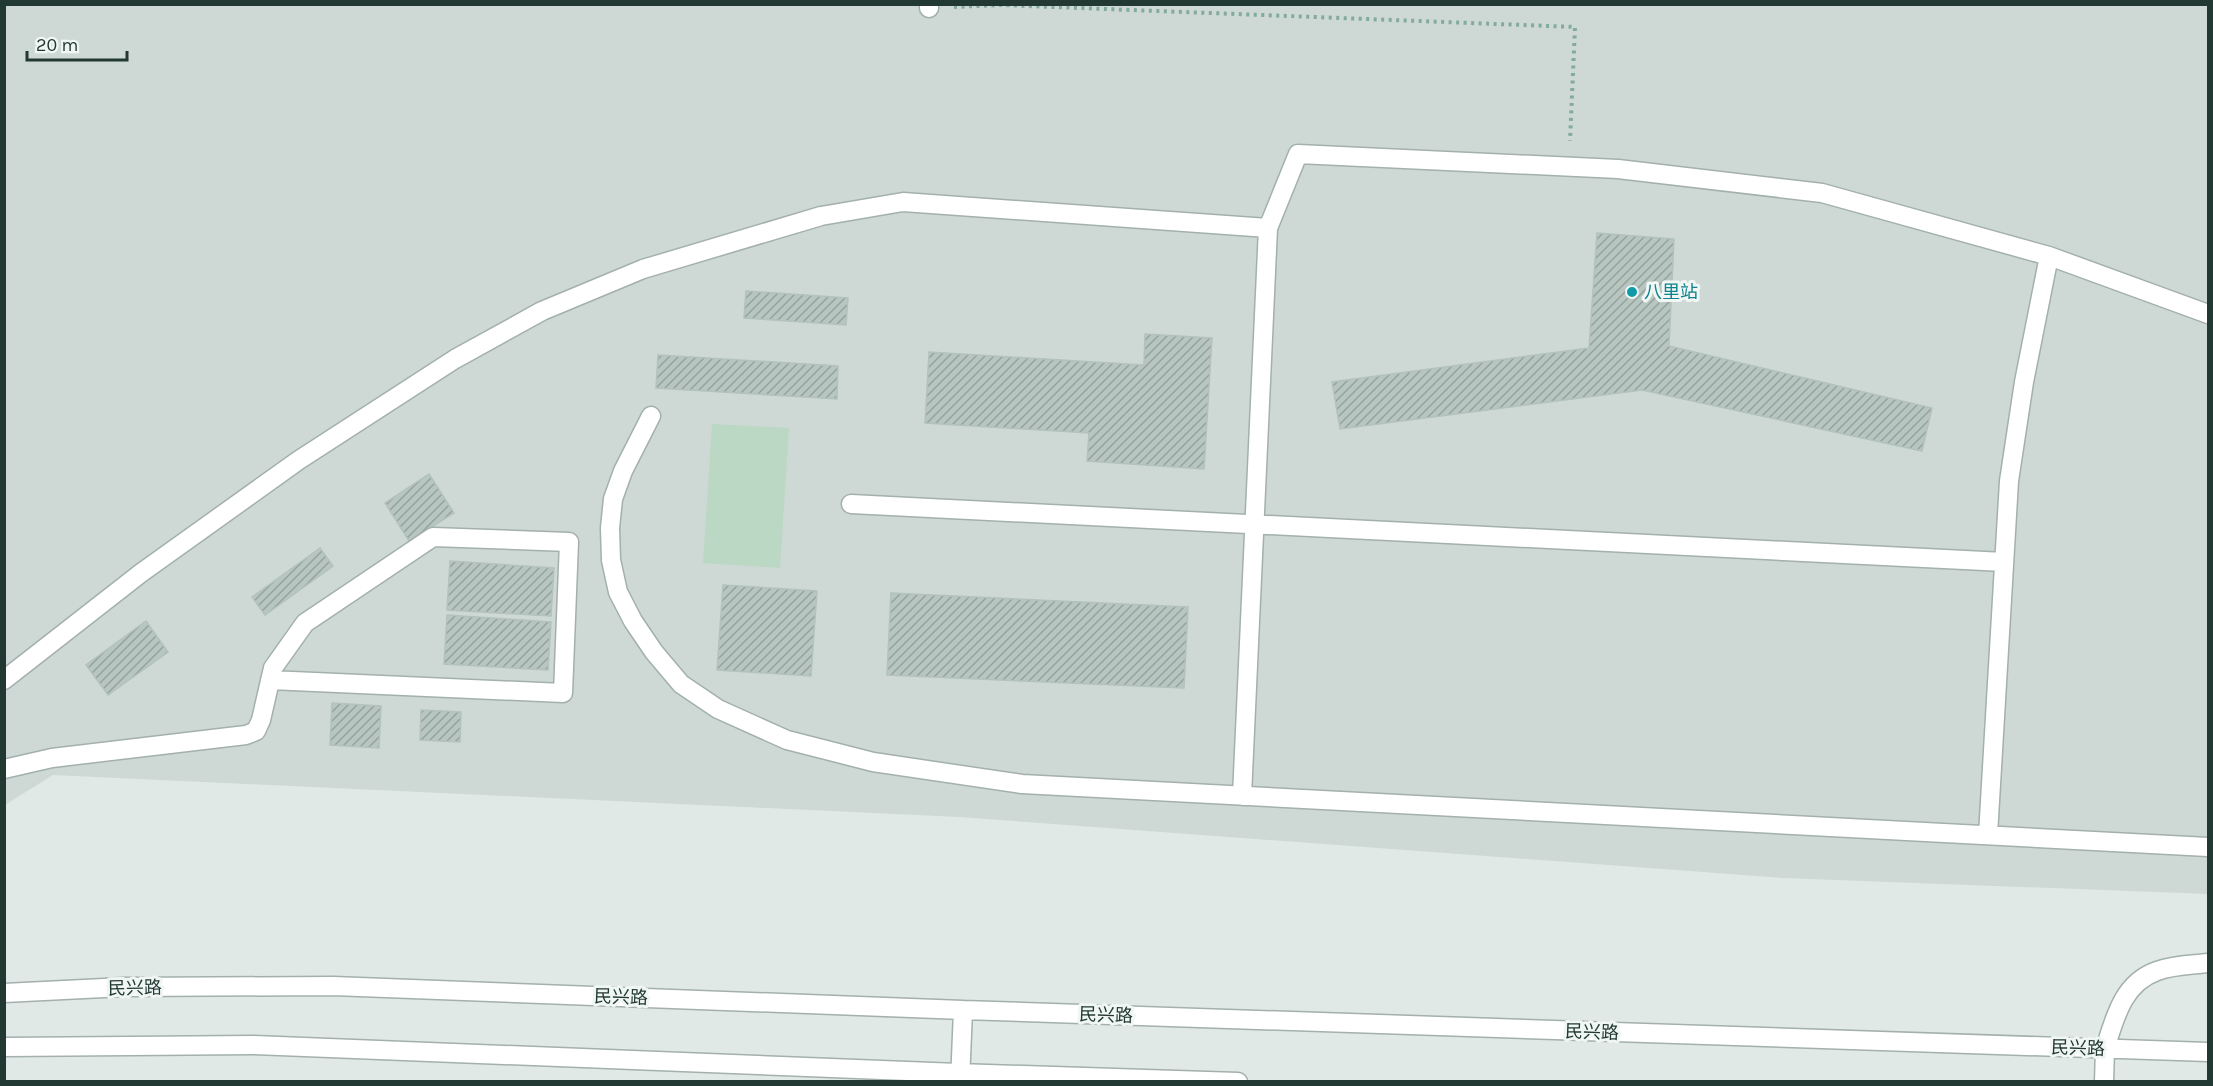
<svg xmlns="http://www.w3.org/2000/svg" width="2213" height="1086" viewBox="0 0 2213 1086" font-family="Karla,'Noto Sans SC',sans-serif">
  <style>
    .built { fill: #ced9d5 }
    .pitch { fill: #bad8c4 }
    .building { fill: url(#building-hatch); stroke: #b3c2bd; stroke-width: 1.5 }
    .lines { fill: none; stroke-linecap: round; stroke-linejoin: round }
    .service-casing { stroke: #a3b0ad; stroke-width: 21 }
    .tertiary-casing { stroke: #a3b0ad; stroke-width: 21 }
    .path { stroke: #83aaa0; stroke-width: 4; stroke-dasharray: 3 4.5; stroke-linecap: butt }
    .service { stroke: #fff; stroke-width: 18 }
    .tertiary { stroke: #fff; stroke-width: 18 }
    .culture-dot { fill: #0f9aa8; stroke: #f0f6f3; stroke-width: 2 }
    .labels { text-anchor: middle; stroke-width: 6; stroke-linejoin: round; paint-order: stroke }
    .culture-label { font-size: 18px; fill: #0d838f; stroke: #f0f6f3; text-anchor: start }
    .street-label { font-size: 18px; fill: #223833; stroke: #f0f6f3 }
  </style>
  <defs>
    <pattern id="building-hatch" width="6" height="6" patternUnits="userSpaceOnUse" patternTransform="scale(1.5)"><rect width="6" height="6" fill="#b8c6c2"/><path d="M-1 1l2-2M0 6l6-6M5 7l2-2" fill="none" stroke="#95a29e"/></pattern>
  </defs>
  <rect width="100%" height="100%" fill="#e0e9e6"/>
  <path class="built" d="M5,5H2208V894L1783,878L959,817L53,775L5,805Z"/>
  <path class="pitch" d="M712,424L789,428L780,568L703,563Z"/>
  <path class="building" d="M1597,233L1674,239L1669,346L1932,408L1922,451L1642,390L1340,429L1332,382L1589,348Z
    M746,291L848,298L846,325L744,318Z
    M1145,334L1212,338L1204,469L1087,461L1089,433L925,423L929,352L1144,365Z
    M658,355L838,366L837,399L656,388Z
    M429,474L454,513L409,541L385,503Z
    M320,548L333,566L265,615L252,597Z
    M450,561L554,568L551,616L447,610Z
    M723,585L817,591L811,676L717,670Z
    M891,593L1188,607L1184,688L887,675Z
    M447,615L551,622L548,670L444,664Z
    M146,621L168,652L108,695L86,665Z
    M332,703L381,706L379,748L330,745Z
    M421,710L461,712L460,742L420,740Z"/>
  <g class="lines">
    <defs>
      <path id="service" d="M929,8V4
        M651,416L623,471L613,499L610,528L611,560L618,592L633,621L654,652L681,684L718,709L787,740L873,762L1022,784L2208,847
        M851,504L2004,562
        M4,680L141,573L299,460L455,359L542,311L643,269L821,216L903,202L1268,228
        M4,769L52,758L246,735L256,731L261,720L273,668L305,623L433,537L569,542L563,693L270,680
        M1242,796L1268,228L1298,154L1618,169L1822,193L2049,256L2208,314
        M1988,835L2009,481L2024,382L2049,256
        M2105,1049C2115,1017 2123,983 2157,971C2173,965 2192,965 2208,963"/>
      <path id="tertiary" d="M4,993L124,987L333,986L963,1010L2208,1052
        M4,1047L254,1045L958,1073L1238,1082
        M960,1082L963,1010
        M2104,1082L2105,1049"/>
    </defs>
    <use href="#service" class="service-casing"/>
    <use href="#tertiary" class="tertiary-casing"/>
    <path class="path" d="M954,7L1001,5L1575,27L1570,141"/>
    <use href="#service" class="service"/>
    <use href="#tertiary" class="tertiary"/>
  </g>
  <circle class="culture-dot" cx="1632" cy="292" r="6"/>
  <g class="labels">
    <g class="culture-label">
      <text x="1644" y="298">八里站</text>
    </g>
    <g class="street-label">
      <text transform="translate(135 988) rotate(-1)" y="6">民兴路</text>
      <text transform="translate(621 997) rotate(2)" y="6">民兴路</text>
      <text transform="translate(1106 1015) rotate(2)" y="6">民兴路</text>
      <text transform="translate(1592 1032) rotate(2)" y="6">民兴路</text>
      <text transform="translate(2078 1048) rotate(2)" y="6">民兴路</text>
    </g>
  </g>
  <rect width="2213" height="1086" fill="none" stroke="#223833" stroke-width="12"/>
  <path d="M27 51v9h100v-9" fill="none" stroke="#223833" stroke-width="3"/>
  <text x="36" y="51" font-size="18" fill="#223833" stroke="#f0f6f3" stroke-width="4.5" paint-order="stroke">20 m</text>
</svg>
